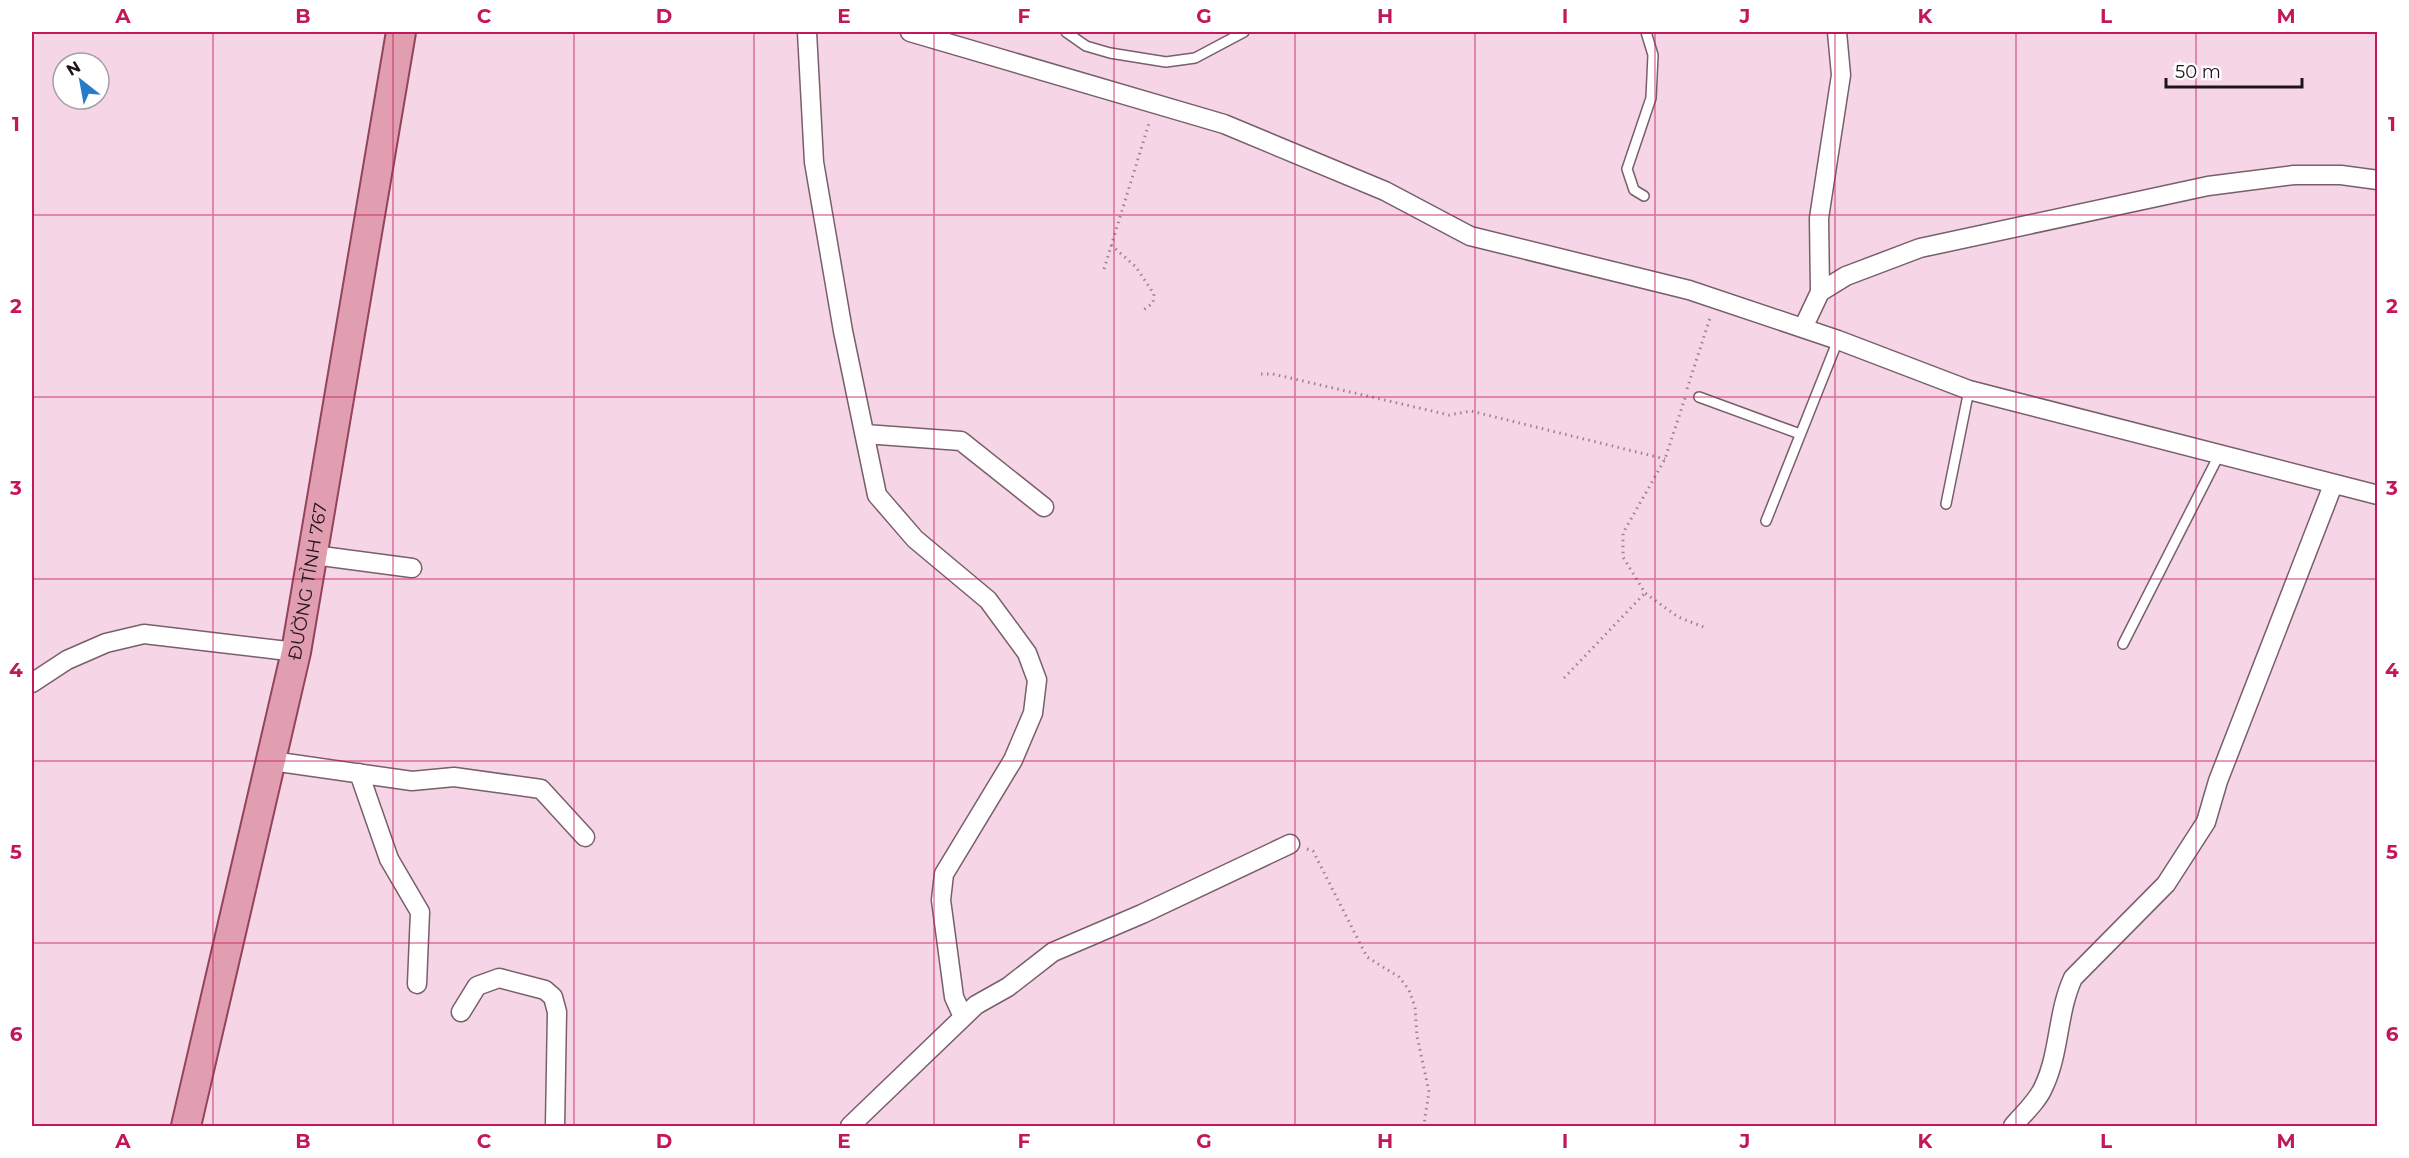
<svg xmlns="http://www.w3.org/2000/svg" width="2409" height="1158" viewBox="0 0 2409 1158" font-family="Montserrat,sans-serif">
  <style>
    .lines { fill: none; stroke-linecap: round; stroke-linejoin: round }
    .lane-casing { stroke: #795e6c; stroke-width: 12 }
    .street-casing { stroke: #795e6c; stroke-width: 21 }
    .primary-casing { stroke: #91445a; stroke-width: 32 }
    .path { stroke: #9b8490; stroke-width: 3; stroke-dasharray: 1.5 4.5; stroke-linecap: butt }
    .lane { stroke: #fff; stroke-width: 9 }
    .street { stroke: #fff; stroke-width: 18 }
    .primary { stroke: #e29eb1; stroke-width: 28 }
    .grid { fill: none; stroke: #c2185b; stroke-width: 1.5; stroke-opacity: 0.55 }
    .labels { text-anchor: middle; stroke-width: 4.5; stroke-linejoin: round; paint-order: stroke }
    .street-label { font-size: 18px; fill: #1f141a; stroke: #fff }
    .neatline { fill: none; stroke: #c2185b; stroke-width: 2 }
    .grid-label { font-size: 20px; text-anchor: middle; font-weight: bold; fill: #c2185b }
  </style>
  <rect width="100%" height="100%" fill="#f6d6e6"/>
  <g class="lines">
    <defs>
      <path id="lane" d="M1066,32L1086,46L1110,53L1166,62L1195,58L1244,32
        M1644,196L1634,190L1627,169L1651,98L1653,55L1646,32
        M1699,397L1800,434
        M1946,504L1969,390
        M1766,521L1838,340
        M2123,644L2220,453"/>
      <path id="street" d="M807,32L814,162L843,331L877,495L915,539L988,600L1027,653L1037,680L1033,713L1013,760L944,874L941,900L954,997L963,1017
        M910,32L1224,124L1385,191L1470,236L1689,290L1838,340L1969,390L2378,495
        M1820,292L1819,218L1841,75L1837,32
        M1803,328L1820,292L1846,276L1920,248L2208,186L2294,175H2341L2378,180
        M865,434L961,441L1044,507
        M314,555L412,568
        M32,683L67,660L106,643L144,634L296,652
        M272,761L412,781L454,777L541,789L585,837
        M359,773L389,859L420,912L417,984
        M461,1012L477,986L499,978L545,990L553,997L557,1012L555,1126
        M850,1126L976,1005L1008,987L1053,952L1142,914L1290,844
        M2013,1126C2023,1114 2038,1101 2044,1086C2060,1052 2057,1013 2073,978L2166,884L2206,822L2218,781L2333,485"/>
      <g id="primary">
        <path id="s1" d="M186,1126L296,652L401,32"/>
      </g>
    </defs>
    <use href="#lane" class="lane-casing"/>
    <use href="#street" class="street-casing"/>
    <use href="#primary" class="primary-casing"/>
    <path class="path" d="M1111,245L1136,267L1154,294L1153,303L1142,311
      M1104,269L1150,120
      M1261,374H1273L1449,415L1471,411L1665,459
      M1687,389L1711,315
      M1685,398L1665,459L1623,533V557L1645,593L1678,617L1706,628
      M1564,678L1645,593
      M1307,849L1313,851L1367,957L1399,977L1409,990L1415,1007L1417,1036L1429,1092L1424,1124"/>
    <use href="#lane" class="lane"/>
    <use href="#street" class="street"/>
    <use href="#primary" class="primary"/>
  </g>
  <path class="grid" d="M213,32V1126M393,32V1126M574,32V1126M754,32V1126M934,32V1126M1114,32V1126M1295,32V1126M1475,32V1126M1655,32V1126M1835,32V1126M2016,32V1126M2196,32V1126M32,215H2378M32,397H2378M32,579H2378M32,761H2378M32,943H2378"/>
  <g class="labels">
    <g class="street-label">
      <text dy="6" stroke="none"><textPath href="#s1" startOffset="558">ĐƯỜNG TỈNH 767</textPath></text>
    </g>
  </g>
  <rect width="2409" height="1158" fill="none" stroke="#ffffff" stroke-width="66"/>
  <g transform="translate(81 81) rotate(329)"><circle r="28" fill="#ffffff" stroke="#a5a1a3" stroke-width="1.5"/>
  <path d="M0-4.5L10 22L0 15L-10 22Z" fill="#267cca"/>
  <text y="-9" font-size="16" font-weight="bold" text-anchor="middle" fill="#1f141a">N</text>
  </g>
  <path d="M2166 78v9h136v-9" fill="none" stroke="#1f141a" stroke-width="3"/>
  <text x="2175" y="78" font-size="18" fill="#1f141a" stroke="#ffffff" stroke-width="4.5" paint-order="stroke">50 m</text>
  <rect x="33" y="33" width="2343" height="1092" class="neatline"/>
  <g class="grid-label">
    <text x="123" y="23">A</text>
    <text x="303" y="23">B</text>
    <text x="484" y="23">C</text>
    <text x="664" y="23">D</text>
    <text x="844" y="23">E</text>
    <text x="1024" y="23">F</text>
    <text x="1204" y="23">G</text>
    <text x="1385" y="23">H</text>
    <text x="1565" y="23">I</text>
    <text x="1745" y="23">J</text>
    <text x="1925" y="23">K</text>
    <text x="2106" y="23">L</text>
    <text x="2286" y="23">M</text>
    <text x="16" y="131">1</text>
    <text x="2392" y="131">1</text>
    <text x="16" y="313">2</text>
    <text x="2392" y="313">2</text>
    <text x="16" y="495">3</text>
    <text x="2392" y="495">3</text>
    <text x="16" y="677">4</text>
    <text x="2392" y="677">4</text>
    <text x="16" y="859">5</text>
    <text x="2392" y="859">5</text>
    <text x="16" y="1041">6</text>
    <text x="2392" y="1041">6</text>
    <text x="123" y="1148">A</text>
    <text x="303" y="1148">B</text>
    <text x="484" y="1148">C</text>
    <text x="664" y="1148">D</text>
    <text x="844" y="1148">E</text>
    <text x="1024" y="1148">F</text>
    <text x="1204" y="1148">G</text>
    <text x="1385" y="1148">H</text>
    <text x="1565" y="1148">I</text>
    <text x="1745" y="1148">J</text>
    <text x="1925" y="1148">K</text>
    <text x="2106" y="1148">L</text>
    <text x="2286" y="1148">M</text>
  </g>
</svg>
